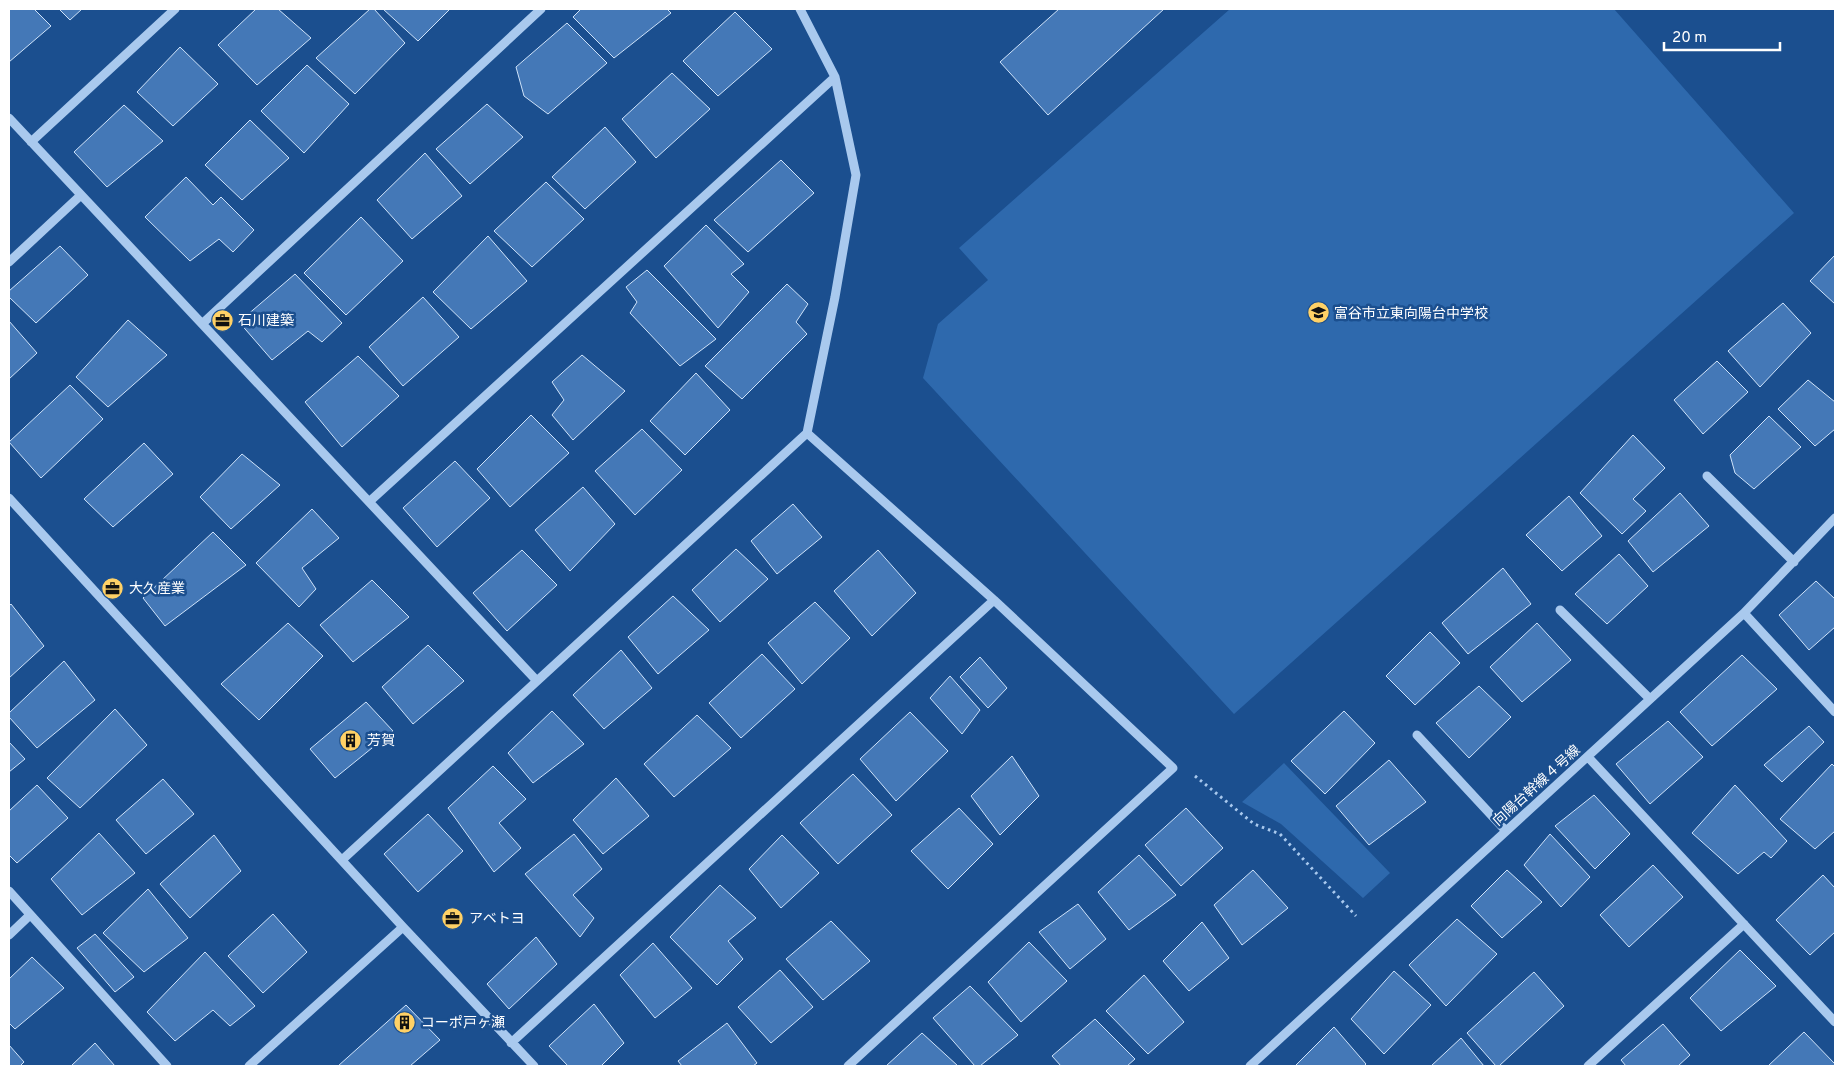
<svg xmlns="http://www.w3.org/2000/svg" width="1844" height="1075" viewBox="0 0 1844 1075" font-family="Overpass,'Noto Sans JP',sans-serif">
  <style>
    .green { fill: #2e69ad }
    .building { fill: #4478b7; stroke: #cfe3fa }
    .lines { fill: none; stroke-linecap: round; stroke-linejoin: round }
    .path { stroke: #a9c9ee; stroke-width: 3; stroke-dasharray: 2.5 4; stroke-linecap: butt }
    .minor { stroke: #a9c9ee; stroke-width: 9 }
    .labels { text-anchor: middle; stroke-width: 5; stroke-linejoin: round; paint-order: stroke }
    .poi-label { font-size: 14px; fill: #fff; stroke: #1b4f8f; text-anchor: start }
    .street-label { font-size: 14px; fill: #fff; stroke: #1b4f8f }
  </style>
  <rect width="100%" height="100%" fill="#1b4f8f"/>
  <path class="green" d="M1230,9H1614L1794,213L1234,714L923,378L938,324L988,280L959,248Z
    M1284,763L1390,873L1363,898L1281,824L1242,802Z"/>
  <path class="building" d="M11,9H34L51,26L9,62V10Z
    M59,9H82L70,20Z
    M256,9H278L311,38L257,85L218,45Z
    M370,9H374L405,43L355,94L316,58Z
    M383,9H450L418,41Z
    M581,9H667L671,13L614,58L573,17Z
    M1059,9H1164L1048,115L1000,62Z
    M735,12L772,49L718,96L683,61Z
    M567,23L607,63L548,114L524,96L516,67Z
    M180,47L218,84L173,126L137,92Z
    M307,65L349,104L304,153L261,111Z
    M672,73L710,109L656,158L622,119Z
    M487,104L523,137L470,184L436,149Z
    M124,105L163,141L107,187L74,152Z
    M250,120L289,158L242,200L205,165Z
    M605,127L636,162L585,209L552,177Z
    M425,153L462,196L412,239L377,200Z
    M781,160L814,193L748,252L714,220Z
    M186,177L213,205L221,197L254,230L233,252L219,239L190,261L145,217Z
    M546,182L584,219L532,267L494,231Z
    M361,217L403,261L346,315L304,273Z
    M706,225L744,264L731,274L749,292L718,328L664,266Z
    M488,236L527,281L471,329L433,292Z
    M60,246L88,275L36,323L9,297V291Z
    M1835,255V304L1810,281Z
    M647,270L716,339L680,366L630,313L637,302L626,287Z
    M295,274L342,323L322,342L308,331L272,360L239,322Z
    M787,284L808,304L796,322L807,334L742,399L705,366Z
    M423,297L459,337L403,386L369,347Z
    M1783,303L1811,333L1760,387L1728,351Z
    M128,320L167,355L108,407L76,377Z
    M9,321L37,353L9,379Z
    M582,355L625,391L573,440L552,415L564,400L552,382Z
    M358,356L399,396L342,447L305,402Z
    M1717,361L1748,392L1703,434L1674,400Z
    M696,373L730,410L685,455L650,421Z
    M1808,380L1835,402V429L1815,446L1778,409Z
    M70,385L103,419L41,478L9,442Z
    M531,415L569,453L510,507L477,469Z
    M1769,416L1801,447L1754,489L1735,473L1730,455Z
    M642,429L682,470L635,515L595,471Z
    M1633,435L1665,468L1633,499L1646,511L1622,534L1580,493Z
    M144,443L173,474L113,527L84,499Z
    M242,454L280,485L231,529L200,497Z
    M455,461L490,498L437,547L403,508Z
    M583,487L615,524L570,571L535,530Z
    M1680,493L1709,526L1653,572L1628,541Z
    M1569,496L1602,536L1562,571L1526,535Z
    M793,504L822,537L777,574L751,541Z
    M312,509L339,538L302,568L316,589L299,607L256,563Z
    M213,532L246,565L165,626L143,598Z
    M736,549L768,579L720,622L692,590Z
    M522,550L557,585L507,631L473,593Z
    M878,550L916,593L872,636L834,591Z
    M1619,554L1648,586L1607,624L1575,594Z
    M1503,568L1531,604L1468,654L1442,623Z
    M372,580L409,617L353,662L320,625Z
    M1816,581L1835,599V627L1809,650L1779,615Z
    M673,596L709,630L658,674L628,637Z
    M815,602L850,638L802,684L768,643Z
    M11,604L44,646L9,678V606Z
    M288,623L323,656L259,720L221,684Z
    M1537,623L1571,660L1522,702L1490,667Z
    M1430,632L1460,663L1415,705L1386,676Z
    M428,645L464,681L413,724L382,687Z
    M621,650L652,688L604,729L573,695Z
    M762,654L795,689L741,738L709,703Z
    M1742,655L1777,689L1712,746L1680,712Z
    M980,657L1007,688L988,708L960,677Z
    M64,661L95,700L37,748L9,717V713Z
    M950,676L980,710L962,734L930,698Z
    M1479,686L1511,717L1469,758L1436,723Z
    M366,702L393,731L335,778L310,749Z
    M115,709L147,745L80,808L47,778Z
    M552,711L584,744L533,783L508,753Z
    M1344,711L1375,743L1325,794L1291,761Z
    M910,712L948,751L896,801L860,759Z
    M697,715L731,748L674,797L644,764Z
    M1668,721L1703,757L1650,804L1616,764Z
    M1809,726L1824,742L1782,782L1764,765Z
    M9,742L25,759L9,772Z
    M1012,756L1039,796L1000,835L971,796Z
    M1389,760L1426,802L1369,845L1336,806Z
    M1832,764L1835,767V831L1815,849L1780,819Z
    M493,766L526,799L499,823L521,848L494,872L448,808Z
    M853,774L892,815L838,864L800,823Z
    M616,778L649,816L603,854L573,820Z
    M163,779L194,814L146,854L116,820Z
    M37,785L68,818L17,863L9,855V811Z
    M1735,785L1787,841L1771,858L1764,852L1738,874L1692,833Z
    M1594,795L1630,834L1595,869L1555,826Z
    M959,808L993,844L948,889L911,851Z
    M1186,808L1223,848L1181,886L1145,845Z
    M428,814L463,851L418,892L384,854Z
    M99,833L135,873L82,915L51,879Z
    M574,834L602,869L573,895L594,918L580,937L525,874Z
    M1550,834L1590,877L1561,907L1524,865Z
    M214,835L241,871L190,918L160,884Z
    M782,835L819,873L781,908L749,869Z
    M1139,855L1176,895L1129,930L1098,892Z
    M1653,865L1683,897L1629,947L1600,915Z
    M1253,870L1288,908L1242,945L1214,905Z
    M1507,870L1542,902L1502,938L1471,906Z
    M1823,875L1835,888V932L1810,955L1776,920Z
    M720,885L756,918L728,941L743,959L717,985L670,937Z
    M148,889L188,938L144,972L103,933Z
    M1078,904L1106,939L1070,969L1039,932Z
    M273,914L307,952L263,993L228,956Z
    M1457,919L1497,954L1446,1006L1409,965Z
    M831,921L870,961L823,1000L786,959Z
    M1202,922L1229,958L1189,991L1163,961Z
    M95,934L134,977L115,992L77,948Z
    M536,937L557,964L509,1009L487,984Z
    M1029,942L1067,981L1021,1022L988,982Z
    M653,943L692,988L655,1018L620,975Z
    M1740,950L1776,986L1721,1031L1690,998Z
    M205,952L255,1006L230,1026L213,1010L175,1041L147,1012Z
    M32,957L64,988L15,1029L9,1023V979Z
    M780,970L813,1007L771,1043L738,1007Z
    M1394,971L1431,1005L1384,1054L1351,1019Z
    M1534,972L1564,1006L1499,1066H1496L1467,1033Z
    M1144,975L1184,1022L1148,1054L1106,1011Z
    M970,986L1018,1035L980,1066H975L933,1018Z
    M594,1004L624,1043L601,1066H568L549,1046Z
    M406,1005L440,1040L410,1066H338Z
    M1095,1019L1135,1059L1127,1066H1061L1052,1056Z
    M727,1023L757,1063L753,1066H682L678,1061Z
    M1663,1024L1690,1055L1678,1066H1626L1621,1060Z
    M1334,1027L1366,1064L1364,1066H1295Z
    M1804,1032L1835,1064V1066H1768Z
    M922,1033L958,1066H886Z
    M1461,1038L1484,1066H1431Z
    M95,1043L115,1066H71Z
    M9,1045L24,1062L20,1066H9Z"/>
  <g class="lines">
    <path class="path" d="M1195,776L1254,824L1280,834L1356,916"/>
    <path class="minor" d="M9,118L537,681
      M31,142L175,9
      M9,262L81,195
      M202,324L541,9
      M807,433L994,600L1173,768L848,1066
      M1707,476L1794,562
      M9,498L403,927L534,1066
      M369,502L835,77
      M1560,610L1650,699
      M1744,613L1835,712
      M1417,735L1506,831
      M1588,757L1835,1022
      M342,860L807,433L835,297L856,175L835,77L800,9
      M9,891L167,1066
      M9,935L30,915
      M511,1043L994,600
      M249,1066L403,927
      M1250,1066L1744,613L1835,518
      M1588,1066L1744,924"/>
  </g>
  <defs>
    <symbol id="school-disc" viewBox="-11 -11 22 22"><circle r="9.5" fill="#ffd166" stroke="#1b4f8f"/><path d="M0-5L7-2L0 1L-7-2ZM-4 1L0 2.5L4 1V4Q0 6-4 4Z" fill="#111"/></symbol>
    <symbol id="office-disc" viewBox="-11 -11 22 22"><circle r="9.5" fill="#ffd166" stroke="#1b4f8f"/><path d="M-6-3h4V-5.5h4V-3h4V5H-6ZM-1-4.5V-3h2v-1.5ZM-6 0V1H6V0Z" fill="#111"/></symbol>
    <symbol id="building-disc" viewBox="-11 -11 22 22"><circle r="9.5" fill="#ffd166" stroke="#1b4f8f"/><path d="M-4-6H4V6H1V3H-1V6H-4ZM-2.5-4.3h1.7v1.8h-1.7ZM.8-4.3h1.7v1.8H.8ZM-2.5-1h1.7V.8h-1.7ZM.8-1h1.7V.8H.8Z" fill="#111"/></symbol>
  </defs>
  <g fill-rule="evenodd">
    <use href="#school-disc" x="1306" y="300" width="25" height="25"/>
    <use href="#office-disc" x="210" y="308" width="25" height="25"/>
    <use href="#office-disc" x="100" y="576" width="25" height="25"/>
    <use href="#building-disc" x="338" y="728" width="25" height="25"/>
    <use href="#office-disc" x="440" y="906" width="25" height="25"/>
    <use href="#building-disc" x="392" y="1010" width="25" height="25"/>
  </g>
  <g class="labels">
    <g class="poi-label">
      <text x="1334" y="318">富谷市立東向陽台中学校</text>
      <text x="238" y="325">石川建築</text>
      <text x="129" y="593">大久産業</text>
      <text x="367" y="745">芳賀</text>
      <text x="469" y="923">アベトヨ</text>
      <text x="421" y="1027">コーポ戸ヶ瀬</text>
    </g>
    <g class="street-label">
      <text transform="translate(1536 785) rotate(-42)" y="5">向陽台幹線４号線</text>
    </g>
  </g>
  <rect width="1844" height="1075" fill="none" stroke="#ffffff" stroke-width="20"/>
  <path d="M1664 42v8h116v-8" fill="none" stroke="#ffffff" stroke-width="2.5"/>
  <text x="1672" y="42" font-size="15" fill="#ffffff" stroke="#1b4f8f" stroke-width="4" paint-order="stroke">20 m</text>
</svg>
